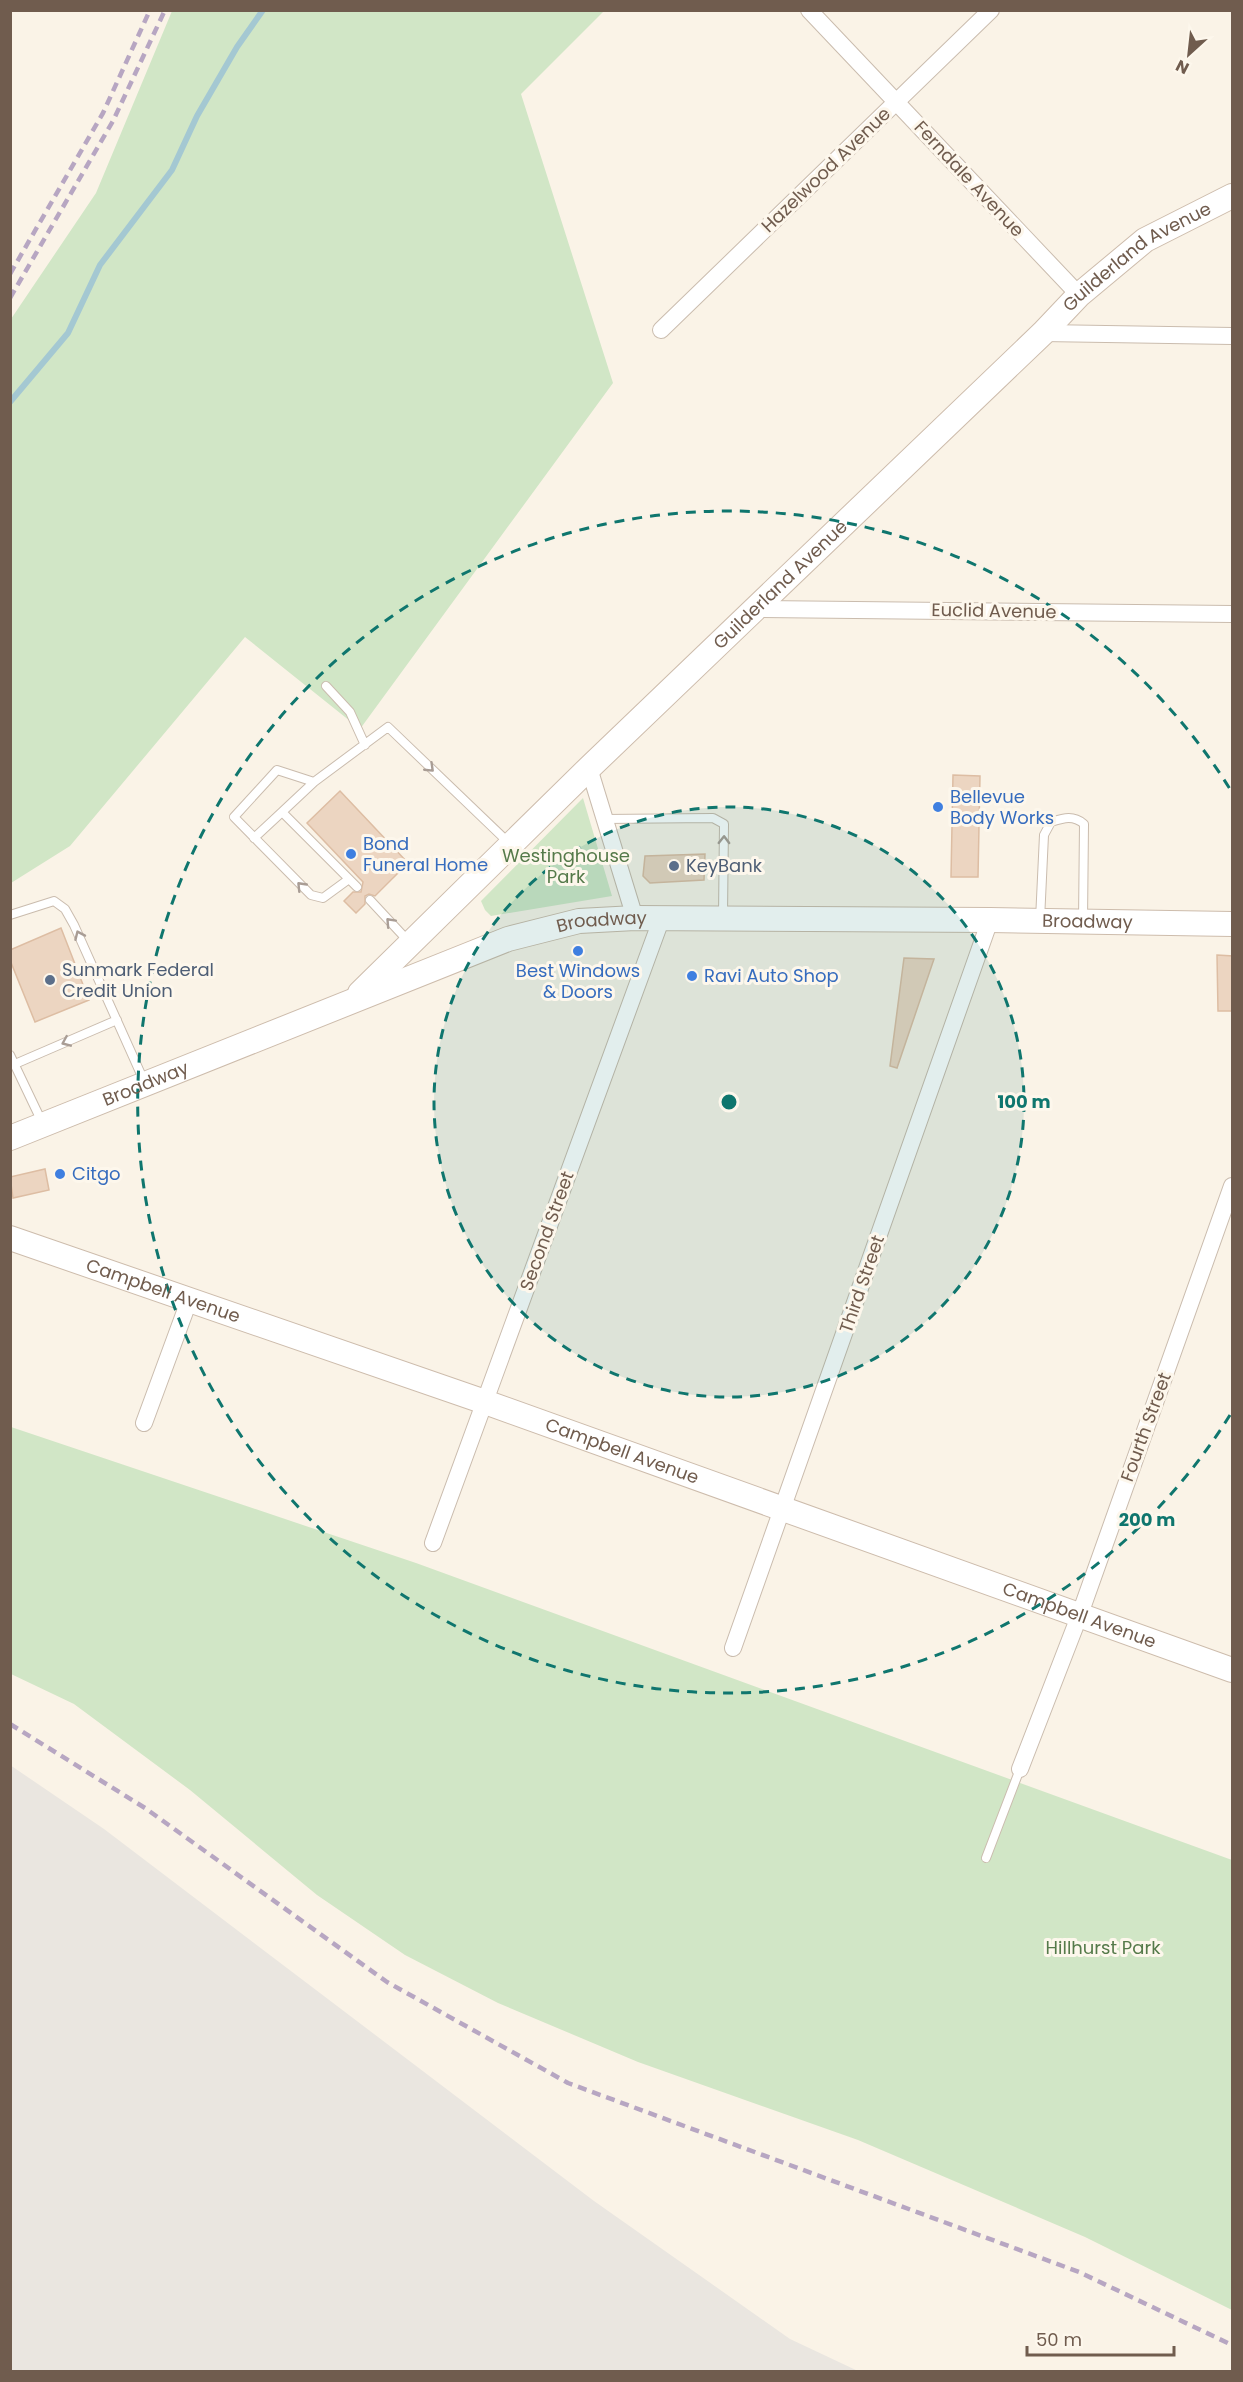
<svg xmlns="http://www.w3.org/2000/svg" width="1243" height="2382" viewBox="0 0 1243 2382" font-family="Poppins,sans-serif">
  <style>
    .industrial { fill: #eae6e0 }
    .green { fill: #d1e6c6 }
    .lines { fill: none; stroke-linecap: round; stroke-linejoin: round }
    .stream { stroke: #a4c8d2; stroke-width: 6 }
    .building { fill: #ecd5c1; stroke: #ddbda3; stroke-width: 1.5 }
    .lane-casing { stroke: #cabcae; stroke-width: 10 }
    .street-casing { stroke: #cabcae; stroke-width: 18 }
    .secondary-casing { stroke: #cdbcac; stroke-width: 26 }
    .lane { stroke: #fff; stroke-width: 8 }
    .street { stroke: #fff; stroke-width: 16 }
    .secondary { stroke: #fff; stroke-width: 24 }
    .rail { stroke: #b7a6c2; stroke-width: 4.5; stroke-dasharray: 9 6; stroke-linecap: butt }
    .oneway { stroke: #a99d95 }
    .ring { fill: none; stroke: #0f766e; stroke-width: 3; stroke-dasharray: 10 8 }
    .shop-dot { fill: #3f7fe0; stroke: #fdf7ec; stroke-width: 2 }
    .service-dot { fill: #5c6f8a; stroke: #fdf7ec; stroke-width: 2 }
    .labels { text-anchor: middle; stroke-width: 6; stroke-linejoin: round; paint-order: stroke }
    .street-label { font-size: 18px; fill: #705c4e; stroke: #fdf7ec }
    .shop-label { font-size: 18px; fill: #366cbe; stroke: #fdf7ec; text-anchor: start }
    .park-label { font-size: 18px; fill: #557a4a; stroke: #fdf7ec }
    .service-label { font-size: 18px; fill: #4e5e75; stroke: #fdf7ec; text-anchor: start }
    .centre { fill: #0f766e; stroke: #fdf7ec; stroke-width: 3 }
    .ring-label { font-size: 18px; text-anchor: middle; font-weight: bold; fill: #0f766e; stroke: #fdf7ec; stroke-width: 6; stroke-linejoin: round; paint-order: stroke }
  </style>
  <rect width="100%" height="100%" fill="#faf3e7"/>
  <path class="industrial" d="M10,1765L104,1829L594,2201L790,2339L858,2371H11Z"/>
  <path class="green" d="M172,11H604L521,94L613,383L360,729L245,637L70,846L11,883V319L96,193Z
    M583,798L612,896L491,916L485,910L481,901Z
    M11,1427L416,1563L1232,1860V2310L1085,2237L858,2140L638,2062L498,2003L405,1955L317,1895L190,1790L74,1704L11,1674Z"/>
  <g class="lines">
    <path class="stream" d="M10,402L68,333L100,265L172,170L197,116L237,47L263,10"/>
  </g>
  <path class="building" d="M953,775L980,776L978,877H951Z
    M340,791L408,863L375,896L369,894L365,896V904L356,913L344,901L353,892H361L363,882L307,823Z
    M705,854L704,880L650,883L643,876L645,856Z
    M61,928L89,1000L35,1022L10,960V950Z
    M1217,955L1233,956V1011H1218Z
    M904,958L934,959L897,1068L890,1066Z
    M45,1169L49,1190L13,1198L10,1177Z"/>
  <g class="lines">
    <defs>
      <path id="lane" d="M326,686L350,712L365,745
        M314,782L277,770L234,817L311,895L323,898L349,879
        M604,819L713,818L724,824L723,916
        M254,838L282,812
        M357,887L282,812L314,782L388,727L510,844
        M370,900L410,943
        M10,915L54,901L65,909L74,925L144,1081
        M1040,920L1044,835L1051,822C1064,818 1073,815 1084,824L1083,921
        M10,1055L42,1122
        M15,1064L117,1020
        M986,1858L1020,1769"/>
      <path id="street" d="M809,10L1079,295
        M661,330L991,10
        M1043,333L1232,336
        M755,609L1232,614
        M589,768L635,918
        M144,1423L190,1298
        M433,1543L661,920
        M733,1648L990,920
        M1020,1769L1080,1614L1232,1186"/>
      <g id="secondary">
        <path id="s1" d="M360,993L589,768L1043,333L1079,295L1145,240L1232,196"/>
        <path id="s2" d="M10,1138L508,939L579,921L635,918L990,920L1232,924"/>
        <path id="s3" d="M10,1238L485,1402L1232,1670"/>
      </g>
    </defs>
    <use href="#lane" class="lane-casing"/>
    <use href="#street" class="street-casing"/>
    <use href="#secondary" class="secondary-casing"/>
    <use href="#lane" class="lane"/>
    <use href="#street" class="street"/>
    <use href="#secondary" class="secondary"/>
    <path class="rail" d="M10,274L103,113L150,10
      M10,298L113,121L165,10
      M10,1724L145,1808L387,1982L568,2083L1079,2272L1232,2345"/>
  </g>
  <defs><path id="oneway-chevron" d="M-2-3.5L2.5 0L-2 3.5" fill="none" stroke-width="1.6" stroke-linecap="round" stroke-linejoin="round" transform="scale(1.5)"/></defs>
  <g class="oneway">
    <use href="#oneway-chevron" transform="translate(430 768) rotate(44)"/>
    <use href="#oneway-chevron" transform="translate(724 840) rotate(-89)"/>
    <use href="#oneway-chevron" transform="translate(301 886) rotate(-134)"/>
    <use href="#oneway-chevron" transform="translate(390 922) rotate(-133)"/>
    <use href="#oneway-chevron" transform="translate(79 935) rotate(-114)"/>
    <use href="#oneway-chevron" transform="translate(66 1042) rotate(157)"/>
  </g>
  <circle cx="729" cy="1102" r="295" fill="#0f766e" fill-opacity=".12"/>
  <g class="ring">
    <circle cx="729" cy="1102" r="295"/>
    <path d="M1230 1415A591 591 0 1 1 1230 789"/>
  </g>
  <g class="shop-dot">
    <circle cx="938" cy="807" r="6"/>
    <circle cx="351" cy="854" r="6"/>
    <circle cx="578" cy="951" r="6"/>
    <circle cx="692" cy="976" r="6"/>
    <circle cx="60" cy="1174" r="6"/>
  </g>
  <g class="service-dot">
    <circle cx="674" cy="866" r="6"/>
    <circle cx="50" cy="980" r="6"/>
  </g>
  <g class="labels">
    <g class="street-label">
      <text transform="translate(826 170) rotate(-44)" y="6">Hazelwood Avenue</text>
      <text transform="translate(969 179) rotate(47)" y="6">Ferndale Avenue</text>
      <text dy="6" stroke="none"><textPath href="#s1" startOffset="1072">Guilderland Avenue</textPath></text>
      <text dy="6" stroke="none"><textPath href="#s1" startOffset="586">Guilderland Avenue</textPath></text>
      <text transform="translate(994 611) rotate(1)" y="6">Euclid Avenue</text>
      <text dy="6" stroke="none"><textPath href="#s2" startOffset="1118">Broadway</textPath></text>
      <text dy="6" stroke="none"><textPath href="#s2" startOffset="632">Broadway</textPath></text>
      <text dy="6" stroke="none"><textPath href="#s2" startOffset="146">Broadway</textPath></text>
      <text transform="translate(547 1231) rotate(-70)" y="6">Second Street</text>
      <text transform="translate(862 1284) rotate(-71)" y="6">Third Street</text>
      <text dy="6" stroke="none"><textPath href="#s3" startOffset="162">Campbell Avenue</textPath></text>
      <text transform="translate(1146 1427) rotate(-70)" y="6">Fourth Street</text>
      <text dy="6" stroke="none"><textPath href="#s3" startOffset="648">Campbell Avenue</textPath></text>
      <text dy="6" stroke="none"><textPath href="#s3" startOffset="1134">Campbell Avenue</textPath></text>
    </g>
    <g class="shop-label">
      <text x="950" y="803">Bellevue<tspan x="950" dy="21">Body Works</tspan></text>
      <text x="363" y="850">Bond<tspan x="363" dy="21">Funeral Home</tspan></text>
      <text x="578" y="977" text-anchor="middle">Best Windows<tspan x="578" dy="21">&amp; Doors</tspan></text>
      <text x="704" y="982">Ravi Auto Shop</text>
      <text x="72" y="1180">Citgo</text>
    </g>
    <g class="park-label">
      <text x="566" y="862">Westinghouse<tspan x="566" dy="21">Park</tspan></text>
      <text x="1103" y="1954">Hillhurst Park</text>
    </g>
    <g class="service-label">
      <text x="686" y="872">KeyBank</text>
      <text x="62" y="976">Sunmark Federal<tspan x="62" dy="21">Credit Union</tspan></text>
    </g>
  </g>
  <circle cx="729" cy="1102" r="9" class="centre"/>
  <g class="ring-label">
    <text x="1024" y="1108">100 m</text>
    <text x="1147" y="1526">200 m</text>
  </g>
  <rect width="1243" height="2382" fill="none" stroke="#705c4e" stroke-width="24"/>
  <g transform="translate(1189 54) rotate(207)" stroke="#fdf7ec" stroke-width="4.5" paint-order="stroke">
  <path d="M0-4.5L10 22L0 15L-10 22Z" fill="#705c4e"/>
  <text y="-9" font-size="16" font-weight="bold" text-anchor="middle" fill="#705c4e">N</text>
  </g>
  <path d="M1027 2346v9h147v-9" fill="none" stroke="#705c4e" stroke-width="3"/>
  <text x="1036" y="2346" font-size="18" fill="#705c4e" stroke="#fdf7ec" stroke-width="4.5" paint-order="stroke">50 m</text>
</svg>
